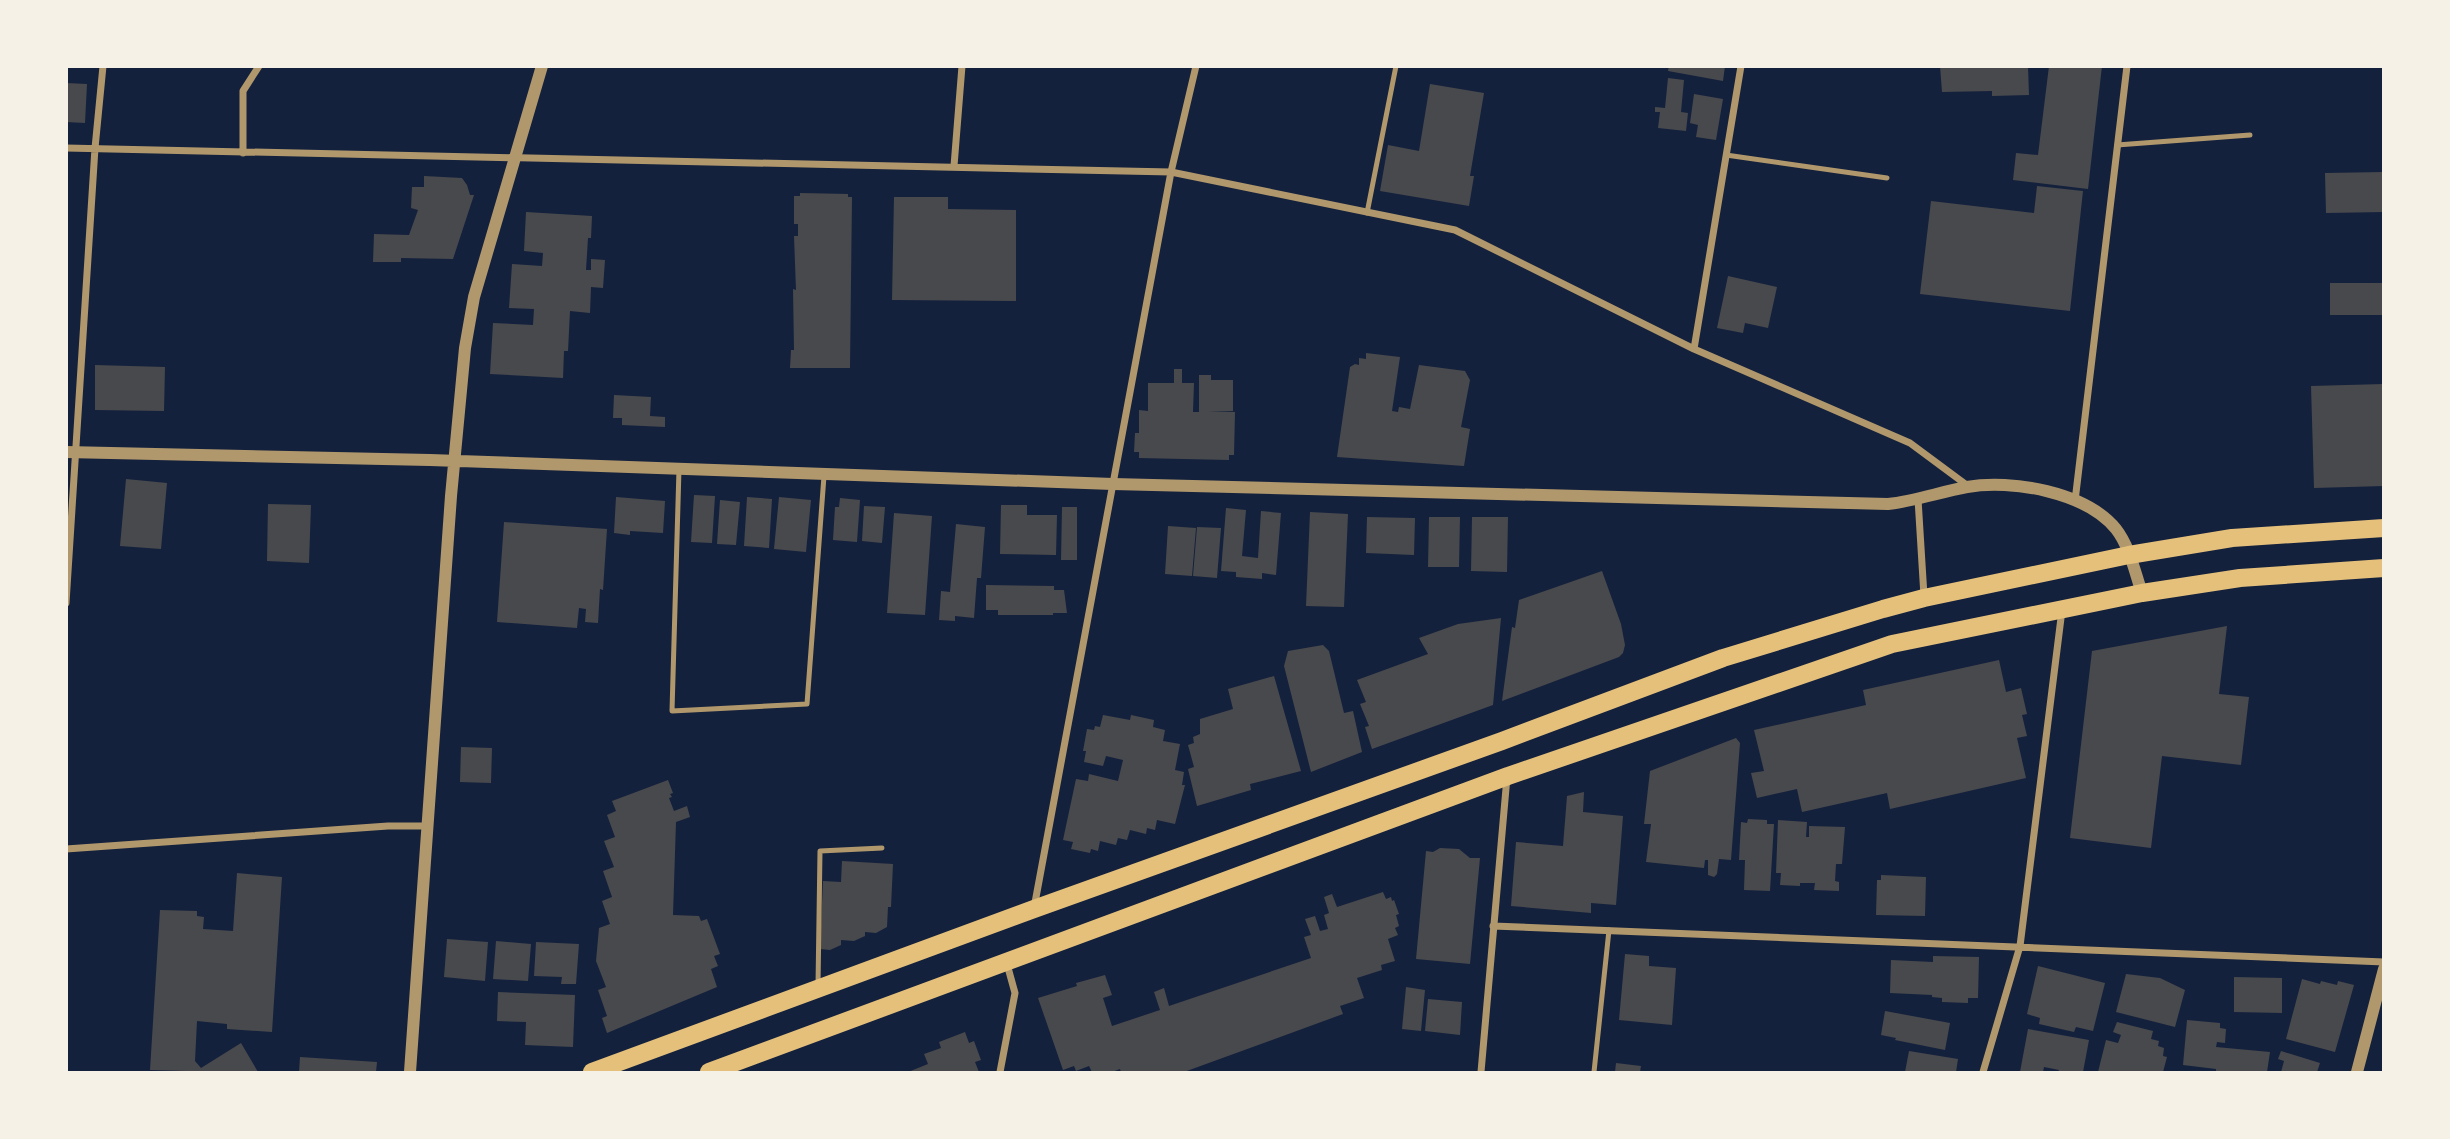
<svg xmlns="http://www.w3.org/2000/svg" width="2450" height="1139" viewBox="0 0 2450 1139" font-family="Helvetica,sans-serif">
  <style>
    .building { fill: #48494c }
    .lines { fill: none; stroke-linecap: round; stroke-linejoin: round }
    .service { stroke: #b1986c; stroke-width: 5 }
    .minor { stroke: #b1986c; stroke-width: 7 }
    .tertiary { stroke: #b1986c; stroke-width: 12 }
    .primary { stroke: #e5c07b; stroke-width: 18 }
  </style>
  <rect width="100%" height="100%" fill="#14213d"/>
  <path class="building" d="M1669,66H1725L1723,81L1668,71Z
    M1940,66H2028L2029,95L1992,96V91L1942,92Z
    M2049,66H2102L2088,189L2013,180L2016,153L2038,155Z
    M1668,78L1684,80L1681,112L1688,113L1686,131L1658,128L1660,112H1655V107L1665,108Z
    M66,83L87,84L85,123L66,122Z
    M1430,84L1484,93L1470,176H1474L1469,206L1380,191L1388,145L1419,151Z
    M1694,94L1723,99L1716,140L1696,137L1698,125L1690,123Z
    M2384,172V212L2326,213L2325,173Z
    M424,176L462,178L467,185L470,195H474L453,259L401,258V262H373L374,234L409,235L418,210L411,208L412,187H424Z
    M2037,186L2083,191L2070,311L1920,294L1931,201L2034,213Z
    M800,193L848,194V197H852L850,368H790L791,350H794L793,289L796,290L794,236H798V224H794V196H800Z
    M894,197H948V209L1016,210V301L892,300Z
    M526,212L592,216L591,238H588L586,270H591V259L605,260L603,288L591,287L590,313L570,311L568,351H564L563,378L490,374L493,323L533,325L534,309L509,308L512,264L542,266L543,253L524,251Z
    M1728,276L1777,287L1768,328L1745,323L1743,333L1717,328Z
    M2330,283H2384V315H2330Z
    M1366,353L1400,357L1392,411L1398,412L1399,407L1410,409L1419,365L1465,371L1470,380L1461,427L1470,429L1464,466L1337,457L1350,367L1355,364L1359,365V358L1366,359Z
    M95,365L165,367L164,411L95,410Z
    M1174,369H1182V383H1194L1193,412H1199V375H1211V380H1233V411H1208L1235,412L1234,455H1229V460L1139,458V452H1134L1135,433H1139V410L1148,411V383H1174Z
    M2384,384V486L2314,488L2311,386Z
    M614,395L651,397L650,416L665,417V427L622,425V418H613Z
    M126,479L167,483L161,549L120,546Z
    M694,495L715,496L712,543L691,542Z
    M616,497L665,501L663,533L630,531V535L614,533Z
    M747,497L772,499L769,548L744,546Z
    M779,497L811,500L806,552L774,549Z
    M840,498L860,500L857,542L833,540L835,507H839Z
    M720,500L740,502L736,545L717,544Z
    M268,504L311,505L309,563L267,561Z
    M1001,505H1027V515H1057L1056,555L1000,554Z
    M864,506L885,507L882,543L862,541Z
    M1062,507H1077V560H1061Z
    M1226,508L1246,510L1242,556L1258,558L1261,511L1281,513L1276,575L1262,573V579L1236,577V572L1221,571Z
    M1310,512L1348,514L1344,607L1306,606Z
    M894,513L932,516L925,615L887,613Z
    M1367,517L1415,518L1414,555L1366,553Z
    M1429,517H1460L1459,567H1428Z
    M1472,517H1508L1507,572L1471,571Z
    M504,522L607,529L603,590L600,589L598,623L585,622L586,609L579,608L577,628L497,622Z
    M956,524L985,527L981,578H977L974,618L955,616V621L939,620L941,591L950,592Z
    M1168,526L1196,528L1192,576L1165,574Z
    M1197,527L1221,528L1217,578L1193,576Z
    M1602,571L1621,624L1625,645L1623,653L1619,657L1502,701L1512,627L1515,628L1519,600Z
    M986,585L1054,586V590H1064L1067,613H1053V615H998V610H986Z
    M1501,618L1493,705L1372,749L1365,727L1369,726L1360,704L1366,702L1357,680L1428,654L1419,638L1458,624Z
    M2227,626L2219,694L2249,697L2241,765L2162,756L2151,848L2070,838L2092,651Z
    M1323,645L1329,651L1344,713L1353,711L1362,752L1311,772L1284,666L1288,651Z
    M1999,660L2006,692L2021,688L2027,714L2022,715L2027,736L2017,738L2026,778L1890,809L1887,793L1802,812L1797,789L1757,798L1751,773L1764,771L1754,730L1866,705L1863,690Z
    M1274,676L1301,771L1250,784L1251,790L1197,806L1188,769L1194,767L1188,745L1194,743L1193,737L1200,734V719L1233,709L1228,689Z
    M1103,715L1130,720L1131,715L1154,720L1153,727L1165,730L1163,741L1180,744L1175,770L1184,772L1182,785H1185L1175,824L1157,820L1155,830L1147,828L1146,834L1130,830L1127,840L1118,838L1116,845L1100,841L1098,851L1091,849L1090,853L1071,849L1073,842L1063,840L1076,779L1088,781L1089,774L1118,781L1123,760L1106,756L1103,766L1084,762L1086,751H1083L1087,729L1094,730L1095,726L1100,727Z
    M1736,738L1740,743L1731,860L1719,859L1717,874L1714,877L1708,875V860H1705L1704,868L1646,862L1651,824H1644L1650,771Z
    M461,747L492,748L491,783L460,782Z
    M668,780L673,793L670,794L672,797L669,798L674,811L687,806L690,817L676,822L673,915L699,916L701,921L707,919L720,954L714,956L718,966L711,969L717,987L607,1033L602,1018L607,1016L598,990L606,987L596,961L599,928L610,924L602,901L612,897L603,871L614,867L604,841L615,837L607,815L616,811L612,801Z
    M1584,792L1583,812L1623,816L1616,905L1591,903V913L1511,906L1516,842L1563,846L1567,796Z
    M1748,819L1767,820V824H1774L1770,891L1744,890L1745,860H1739L1741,822L1747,823Z
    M1778,820L1807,822L1806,837H1809V826L1845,827L1842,864H1836L1835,881L1839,882V891L1814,890L1815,883H1800V886L1780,885L1781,873H1776Z
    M1440,848L1459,849L1470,858H1480L1470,964L1416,959L1426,851L1433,852Z
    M842,861L893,864L891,907H888L887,927L876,933L865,932V936L854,941L841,940V945L830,950L820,949L823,881L841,882Z
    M237,873L282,877L272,1032L227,1029V1024L197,1021L195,1061L201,1068L241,1043L258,1072H187L186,1071L150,1070L160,910L197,911V916L204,917L203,929L233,931Z
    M1881,875L1926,877L1925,916L1876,915L1877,880H1881Z
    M1383,892L1386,899L1391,897L1392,901L1394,900L1399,914L1396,915L1399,926L1395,928L1398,935L1388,939L1395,961L1381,965L1382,970L1357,978L1364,998L1340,1006L1343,1014L1184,1072H1121L1120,1069L1112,1072H1092L1089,1066L1076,1071L1074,1066L1063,1070L1038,998L1077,986L1076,983L1105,975L1112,995L1103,998L1112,1026L1160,1010L1154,992L1164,988L1169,1006L1311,958L1304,937L1311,935L1305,919L1315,916L1320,931L1328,929L1324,915L1329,913L1324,897L1332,894L1337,907Z
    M447,939L488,942L485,981L444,977Z
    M496,941L531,944L528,981L493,979Z
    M536,942L579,944L576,984H561L562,977L534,976Z
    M1625,954L1649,956V966L1676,968L1672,1025L1619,1020Z
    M1933,956L1979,957L1978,998H1968V1003L1942,1002V998L1932,997V995L1890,993L1891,960L1933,962Z
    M2038,966L2105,983L2093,1031L2076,1027L2074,1032L2039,1024L2040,1018L2027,1014Z
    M2126,974L2160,978L2185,990L2175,1027L2116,1012Z
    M2234,977L2282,978V1013L2234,1012Z
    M2302,979L2320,984L2321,981L2337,985L2338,981L2354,985L2335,1052L2286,1039Z
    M1406,987L1425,990L1421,1031L1402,1029Z
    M498,992L575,995L573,1047L525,1045L526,1022L497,1021Z
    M1428,999L1462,1002L1460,1035L1425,1031Z
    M1885,1011L1950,1023L1945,1050L1895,1040L1896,1038L1881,1035Z
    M2187,1020L2220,1023V1028L2226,1029L2225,1043L2217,1042L2216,1047L2270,1052L2267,1072H2216V1069L2183,1065Z
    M2117,1022L2153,1031L2151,1039L2159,1041L2158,1046L2164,1048L2163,1056L2167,1057L2163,1072H2098L2106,1040L2118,1043L2121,1035L2113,1032Z
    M2028,1029L2089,1040L2083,1072H2058L2059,1070L2044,1067L2043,1072H2020Z
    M965,1032L969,1043L974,1041L981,1060L975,1062L979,1072H908L928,1064L924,1054L941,1048L939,1042Z
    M1909,1051L1958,1059L1956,1072H1905Z
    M2281,1051L2320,1063L2317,1072H2281L2284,1061L2278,1059Z
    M300,1057L377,1062L376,1072H299Z
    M1616,1063L1641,1066L1640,1072H1615Z"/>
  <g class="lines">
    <path class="service" d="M2117,145L2250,135
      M1726,155L1887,178
      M1367,213L1396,66
      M679,469L672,711L807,704L824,476
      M818,985L820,851L882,848
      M1594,1072L1609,930"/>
    <path class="minor" d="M66,148L1171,172L1455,230L1694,349L1910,443L1968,486
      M243,153V91L259,66
      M954,166L962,66
      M1694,349L1741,66
      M1918,499L1924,596
      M2075,501L2127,66
      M66,603L95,148L103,66
      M66,849L388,826H428
      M1034,908L1171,172L1196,66
      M1493,926L2384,962
      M1000,1072L1015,993L1007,964
      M1481,1072L1507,777
      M1983,1072L2020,946L2062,610"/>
    <path class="tertiary" d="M66,452L430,460L1113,484L1888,504C1915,501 1940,492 1967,487C2011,479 2086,492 2116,529C2130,547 2135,573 2142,593
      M410,1072L451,496L465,348L474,297L542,66
      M2357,1072L2384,969"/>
    <path class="primary" d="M592,1072L1034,909L1502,741L1723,658L1883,609L1924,598L2129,555L2232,538L2384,528
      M709,1072L1508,776L1892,644L2142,593L2240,578L2384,568"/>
  </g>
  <rect width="2450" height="1139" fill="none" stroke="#f6f1e7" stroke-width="136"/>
</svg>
